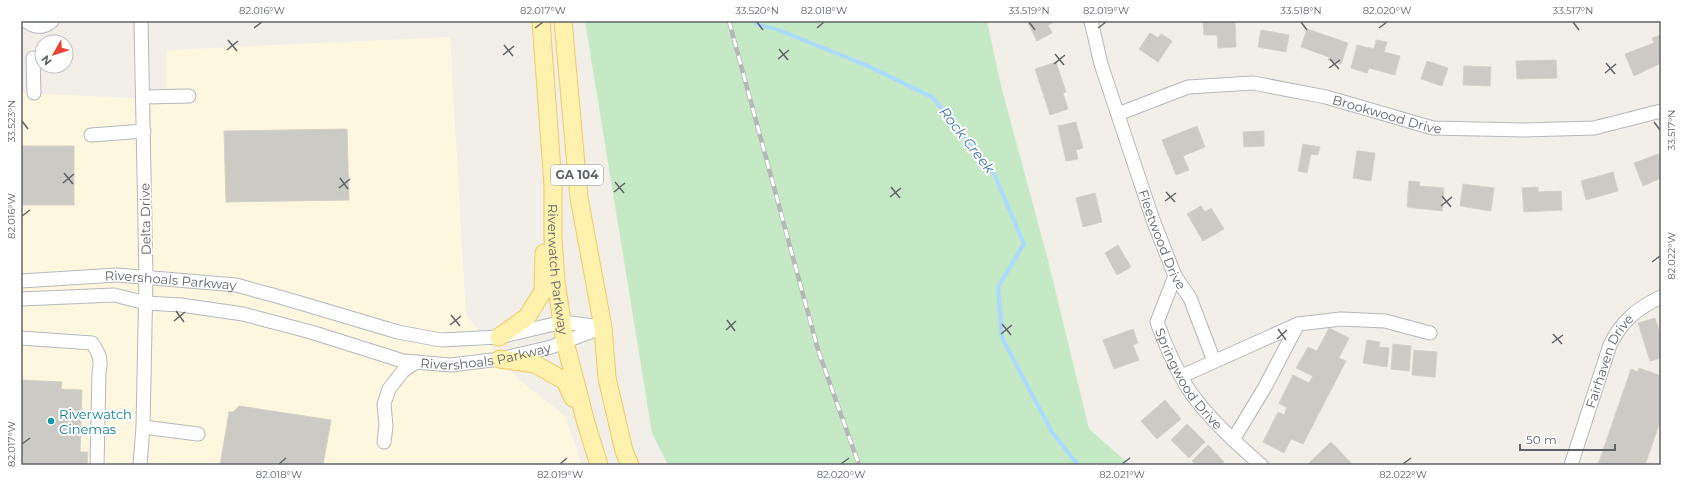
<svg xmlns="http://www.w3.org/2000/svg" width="1682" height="486" viewBox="0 0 1682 486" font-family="Montserrat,sans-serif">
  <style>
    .commercial { fill: #fef7e0 }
    .green { fill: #c5e8c5 }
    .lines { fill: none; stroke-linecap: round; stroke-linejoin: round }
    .stream { stroke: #aadaff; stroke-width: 4 }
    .building { fill: #cccac5; stroke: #d6d1c6 }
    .minor-casing { stroke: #b5b8bc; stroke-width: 15 }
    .major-casing { stroke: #f2c960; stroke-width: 19 }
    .minor { stroke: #fff; stroke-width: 13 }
    .major { stroke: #fff2af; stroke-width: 17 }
    .rail-casing { stroke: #b6b7b8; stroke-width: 4.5 }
    .rail { stroke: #fff; stroke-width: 3; stroke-dasharray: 9; stroke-linecap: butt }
    .ticks { fill: none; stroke: #5f6368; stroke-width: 1.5 }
    .culture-dot { fill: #0f9aa8; stroke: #fff; stroke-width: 1.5 }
    .labels { text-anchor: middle; stroke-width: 4; stroke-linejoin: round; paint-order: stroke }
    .shield { fill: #fff; stroke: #8f9295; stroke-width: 1 }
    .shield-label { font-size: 12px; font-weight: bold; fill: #5f6368 }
    .street-label { font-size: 13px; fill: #5f6368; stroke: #fff }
    .culture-label { font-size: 13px; fill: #0d838f; stroke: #fff; text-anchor: start }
    .water-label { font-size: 14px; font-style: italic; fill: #4174aa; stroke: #fff }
    .neatline { fill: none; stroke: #5f6368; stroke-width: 1.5 }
    .ticks-label { font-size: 10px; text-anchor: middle; fill: #5f6368 }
  </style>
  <rect width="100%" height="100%" fill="#f1efe8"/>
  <path class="commercial" d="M450,37L466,315L518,379L565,416L582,465H21V93L135,98L166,102L167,50Z"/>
  <path class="green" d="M585,21H987L1001,86L1048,260L1089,429L1130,465H668L652,433Z"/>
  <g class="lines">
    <path class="stream" d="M756,21L758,25L776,29L868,66L932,97L992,169L1024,244L998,287L1002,338L1052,432L1078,465"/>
  </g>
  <path class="building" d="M1027,21H1051L1052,23L1048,25L1052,33L1037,41Z
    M1203,21H1235L1236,47L1218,48L1217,35H1204Z
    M1307,29L1348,43L1341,64L1328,60L1329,57L1301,47Z
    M1261,30L1289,35L1286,52L1258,47Z
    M1150,33L1158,38L1161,34L1172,41L1158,62L1139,49Z
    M1661,35V63L1634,76L1625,54L1654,43L1652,38Z
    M1376,40L1387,42L1384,52L1400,56L1395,75L1369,68L1367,73L1351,68L1357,45L1374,49Z
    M1556,60L1557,78L1517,79L1516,61Z
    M1427,61L1448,68L1442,86L1421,79Z
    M1056,62L1066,92L1063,93L1068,109L1050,115L1035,69Z
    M1464,66L1491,67L1490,86L1463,85Z
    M1076,122L1083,148L1076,150L1078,159L1066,161L1058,126Z
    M1197,126L1205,147L1183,156L1189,170L1176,175L1162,140Z
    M347,129L349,200L226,202L224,131Z
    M1264,131V146L1244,147L1243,132Z
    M1303,144L1320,147L1318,155L1311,154L1307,173L1298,171Z
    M21,146H74V205H21Z
    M1357,151L1375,153L1371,181L1353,178Z
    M1661,153V178L1643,186L1634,163Z
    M1613,172L1618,191L1586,200L1581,181Z
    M1409,181L1420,182L1419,186L1444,188L1442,211L1407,207Z
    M1463,184L1494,188L1491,211L1460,206Z
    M1538,187V192L1561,191L1562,210L1524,212L1522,188Z
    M1095,193L1102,222L1083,227L1076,198Z
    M1201,206L1205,212L1211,208L1224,229L1203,241L1187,214Z
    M1118,245L1131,267L1117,275L1105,253Z
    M1655,318L1661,336V358L1650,361L1638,323Z
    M1329,328L1349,338L1339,358L1346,361L1303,444L1291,439L1284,453L1263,442L1278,412L1284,415L1287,408L1279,403L1293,375L1309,383L1313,376L1296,368L1308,347L1317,351Z
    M1133,329L1138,343L1133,345L1139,360L1114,369L1103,340Z
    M1367,340L1380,342L1379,347L1389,348L1387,367L1363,363Z
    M1393,344L1411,346L1409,371L1391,369Z
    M1414,350L1437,352L1435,377L1412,375Z
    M1639,368L1661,376V419L1645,465H1598L1631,369L1638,372Z
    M21,380L62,382L61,389L82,390L80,452H88L87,465H21Z
    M1165,400L1181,419L1157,439L1141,421Z
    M239,406L331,420L323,465H220L229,412H233Z
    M1187,424L1205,442L1189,458L1171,440Z
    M1331,442L1353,465H1307Z
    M1208,445L1224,462L1221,465H1196L1192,461Z"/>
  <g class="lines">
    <defs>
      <g id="minor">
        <path d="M26,21C35,28 44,28 52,21"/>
        <path id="s1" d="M1091,21L1101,64L1153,220L1175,276L1190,298L1214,361"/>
        <path d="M33,58L34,93"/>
        <path d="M144,97L189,96"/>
        <path id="s2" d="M1118,114L1188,87L1253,83L1326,97L1433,128L1524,130L1594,128L1661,111"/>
        <path d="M91,135L144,131"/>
        <path id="s3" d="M1175,276L1157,322C1165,344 1175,367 1187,387C1205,415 1236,443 1261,465"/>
        <path id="s4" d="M21,281L117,275L236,285L280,297L398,332L441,340L499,337L563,322L601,327"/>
        <path id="s5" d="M21,299L114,295L146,303L181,305L243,314L311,332L403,361L451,365L500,359L551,347L603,327"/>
        <path d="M21,338L92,343C99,353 102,360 99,372L97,465"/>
        <path d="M1182,376L1298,324L1341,319L1385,321L1430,333"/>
        <path d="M143,427L198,434"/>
        <path d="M1233,440L1265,387L1298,324"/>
        <path d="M384,442L386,426L384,404L389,389L403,371L416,362"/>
        <path d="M140,465L143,427L146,277L141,21"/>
        <path id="s6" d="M1571,465L1610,345C1621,322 1637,308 1661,297"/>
      </g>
      <g id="major">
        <path id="s7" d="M541,21L553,185V238L556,282L565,342L586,423L599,465"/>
        <path d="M563,21L579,198L603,327L607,378L624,451L630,465"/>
        <path d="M499,337L527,317L543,291L544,253"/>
        <path d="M500,359L535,364L565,381L573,398"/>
      </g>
    </defs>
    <use href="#minor" class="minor-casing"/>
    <use href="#major" class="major-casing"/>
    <use href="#minor" class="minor"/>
    <use href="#major" class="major"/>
    <defs>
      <path id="rail" d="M729,21L818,350L859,465"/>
    </defs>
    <use href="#rail" class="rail-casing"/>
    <use href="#rail" class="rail"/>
  </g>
  <path class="ticks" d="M757,22L763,30M1029,22L1035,30M1301,22L1307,30M1573,22L1579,30M254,28L262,22M535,28L543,22M817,28L824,22M1098,28L1106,22M1379,28L1387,22M228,40L237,51M504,45L513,56M779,49L788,60M227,50L238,41M1055,54L1064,65M503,55L514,46M778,59L789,50M1330,59L1339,69M1606,63L1615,74M1054,64L1065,55M1329,68L1340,60M1605,73L1616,64M22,121L28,129M1654,122L1660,130M64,173L73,184M340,178L348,189M615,182L624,193M63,183L74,174M891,187L900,198M339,188L350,179M614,192L625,183M1166,192L1175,202M1442,196L1451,207M890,197L901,188M1165,201L1176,193M1441,206L1452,197M22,216L30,210M1652,262L1660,256M176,311L184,322M451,315L460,326M727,320L735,331M174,321L185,312M1002,324L1011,335M450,325L461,316M1278,329L1286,340M726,330L736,321M1001,334L1012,325M1553,334L1562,344M1277,339L1287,330M1552,343L1563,335M22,444L30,438M279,464L286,458M560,464L567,458M841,464L849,458M1122,464L1130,458M1403,464L1411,458"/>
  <circle class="culture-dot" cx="51" cy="421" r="4"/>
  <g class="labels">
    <rect class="shield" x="551" y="165" width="52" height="20" rx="3"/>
    <g class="shield-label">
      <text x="577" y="179">GA 104</text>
    </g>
    <g class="street-label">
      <text dy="5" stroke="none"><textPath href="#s2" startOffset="278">Brookwood Drive</textPath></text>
      <text transform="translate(145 219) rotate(-91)" y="5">Delta Drive</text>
      <text dy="5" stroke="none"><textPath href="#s1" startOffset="230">Fleetwood Drive</textPath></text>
      <text dy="5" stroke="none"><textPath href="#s7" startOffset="249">Riverwatch Parkway</textPath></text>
      <text dy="5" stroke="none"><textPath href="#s4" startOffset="150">Rivershoals Parkway</textPath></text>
      <text dy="5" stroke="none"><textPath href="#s5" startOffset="474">Rivershoals Parkway</textPath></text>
      <text dy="5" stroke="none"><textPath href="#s6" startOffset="111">Fairhaven Drive</textPath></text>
      <text dy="5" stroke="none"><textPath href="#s3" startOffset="115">Springwood Drive</textPath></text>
    </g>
    <g class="culture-label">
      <text x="59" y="419">Riverwatch<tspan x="59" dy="15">Cinemas</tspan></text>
    </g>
    <g class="water-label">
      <text transform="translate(967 140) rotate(52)" y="5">Rock Creek</text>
    </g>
  </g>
  <rect width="1682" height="486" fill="none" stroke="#ffffff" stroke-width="44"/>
  <g transform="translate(54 54) rotate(231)"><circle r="19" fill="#ffffff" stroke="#bfc1c3"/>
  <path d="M0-3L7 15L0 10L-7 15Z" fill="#ea4335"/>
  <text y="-6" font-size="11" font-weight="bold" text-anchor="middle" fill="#5f6368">N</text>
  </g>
  <path d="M1520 444v6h95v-6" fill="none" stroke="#5f6368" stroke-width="2"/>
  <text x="1526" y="444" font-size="12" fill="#5f6368" stroke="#ffffff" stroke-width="3" paint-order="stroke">50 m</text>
  <rect x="22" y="22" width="1638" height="442" class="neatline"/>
  <g class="ticks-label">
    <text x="262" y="14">82.016°W</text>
    <text x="543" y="14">82.017°W</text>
    <text x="757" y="14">33.520°N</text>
    <text x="824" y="14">82.018°W</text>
    <text x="1029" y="14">33.519°N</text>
    <text x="1106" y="14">82.019°W</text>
    <text x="1301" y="14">33.518°N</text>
    <text x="1387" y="14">82.020°W</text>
    <text x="1573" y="14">33.517°N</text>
    <text transform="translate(11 121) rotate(-90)" y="4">33.523°N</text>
    <text transform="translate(1671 130) rotate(-90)" y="4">33.517°N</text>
    <text transform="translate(11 216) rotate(-90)" y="4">82.016°W</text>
    <text transform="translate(1671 256) rotate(-90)" y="4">82.022°W</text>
    <text transform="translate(11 444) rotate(-90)" y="4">82.017°W</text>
    <text x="279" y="478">82.018°W</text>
    <text x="560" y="478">82.019°W</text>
    <text x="841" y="478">82.020°W</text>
    <text x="1122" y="478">82.021°W</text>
    <text x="1403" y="478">82.022°W</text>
  </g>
</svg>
